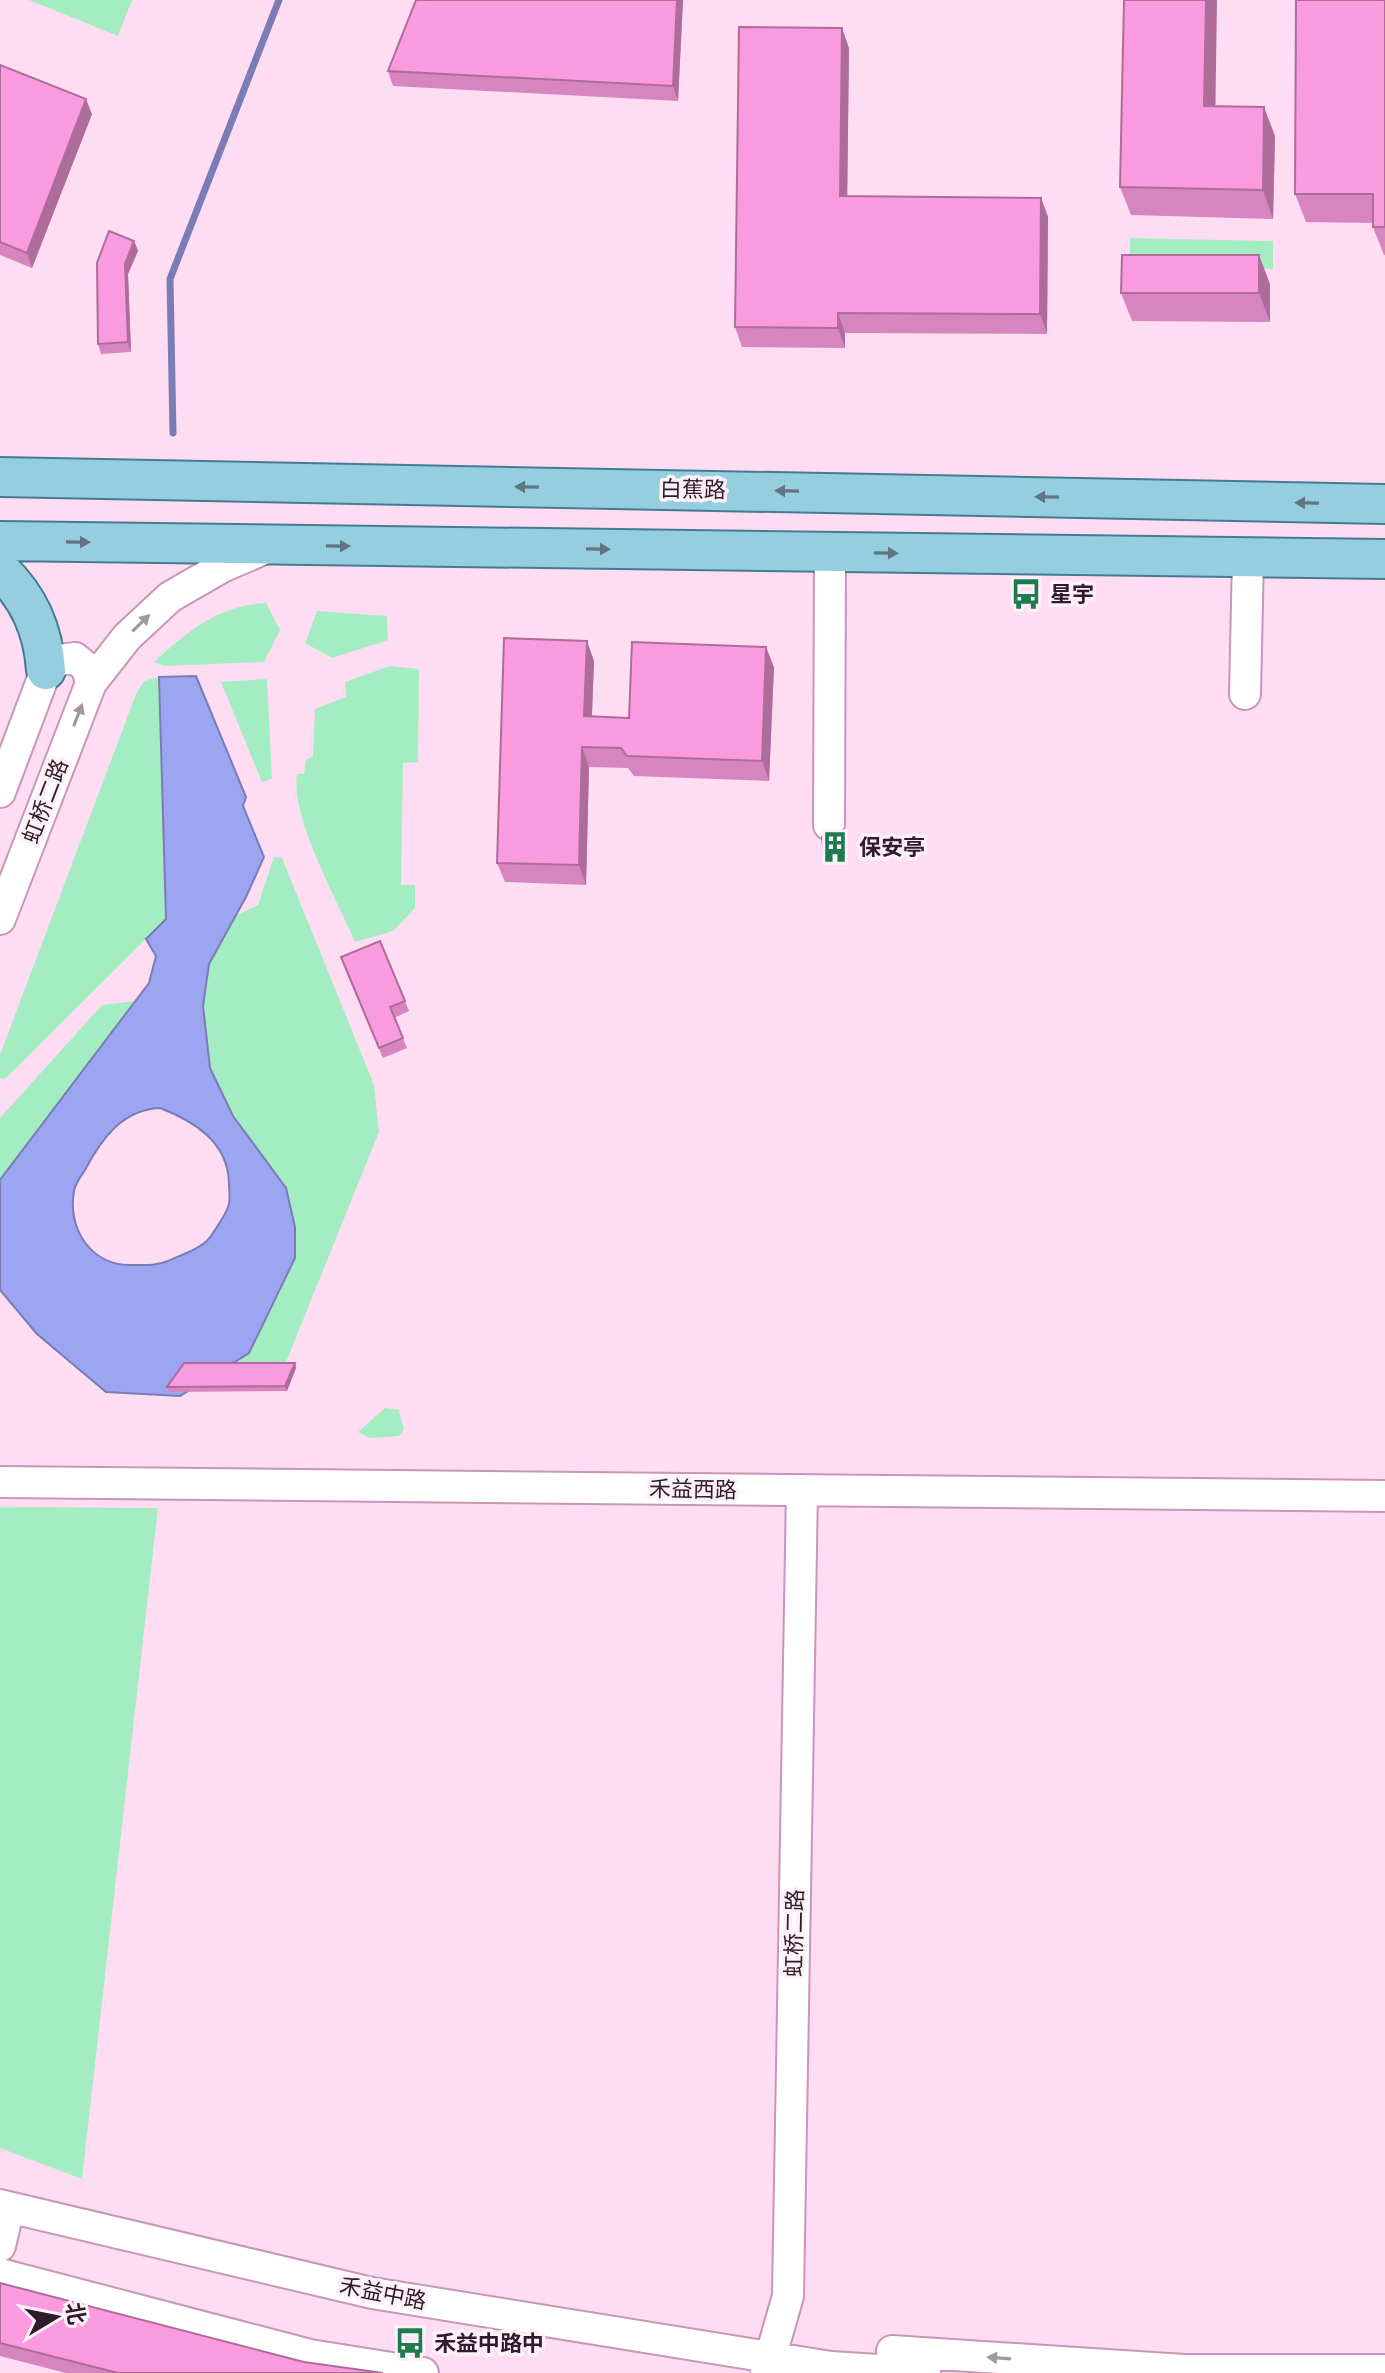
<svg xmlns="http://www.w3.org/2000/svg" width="1385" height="2373" viewBox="0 0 1385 2373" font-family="Signika,'Noto Sans SC',sans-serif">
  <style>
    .green { fill: #a4edc3 }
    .water { fill: #9ca5f1; stroke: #7b7cb5; stroke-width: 2; fill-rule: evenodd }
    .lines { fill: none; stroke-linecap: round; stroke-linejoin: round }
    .stream { stroke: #7b7cb5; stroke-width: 7 }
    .minor-casing { stroke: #c995b8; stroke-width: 34 }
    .major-casing { stroke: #447b91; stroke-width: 42 }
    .minor { stroke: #fff; stroke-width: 30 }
    .major { stroke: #95cfdf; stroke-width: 38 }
    .wall { fill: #d685bf }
    .shaded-wall { fill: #ae6c9b }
    .building { fill: #f99bde; stroke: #ae6c9b; stroke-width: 2 }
    .oneway { fill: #627584 }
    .oneway2 { fill: #a1989f }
    .labels { text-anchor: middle; stroke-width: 7; stroke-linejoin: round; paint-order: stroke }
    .street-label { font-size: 22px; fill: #2f1b29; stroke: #fdf1f9 }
    .poi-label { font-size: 22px; font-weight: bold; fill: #2f1b29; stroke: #fdf1f9; text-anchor: start }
  </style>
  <rect width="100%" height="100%" fill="#feddf3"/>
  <path class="green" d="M29,0H132L118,36Z
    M1130,238L1273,241V269L1130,265Z
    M266,603L280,630L264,662L165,666L154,662C187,632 219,605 266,603Z
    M317,611L387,616L388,640L332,658L305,643Z
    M390,666L419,669L418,762L403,763L401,885H415V908L393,931L355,942C337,899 290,817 297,774H304L306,760L313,756L315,709L346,697L345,682Z
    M159,677L166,919L5,1079L0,1078V1055L136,694L144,681Z
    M267,679L272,779L262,782L221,682Z
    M274,857L282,858L374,1085L379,1132L284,1367L225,1368L286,1188L233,1116L210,1068L203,1006L209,964L235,916L258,905Z
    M136,1001L0,1180V1118L102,1005Z
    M385,1408L399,1410L404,1430L399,1436L369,1438L358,1432Z
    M0,1507L158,1508L82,2179L0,2148Z"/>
  <path class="water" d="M196,676L246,797L243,806L264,857L246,897L209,964L203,1006L210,1068L233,1116L286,1188L295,1227V1258L249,1353L180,1396L106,1392L37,1334L0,1290V1180L149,983L156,956L146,939L166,919L159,677ZM160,1108C194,1121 228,1142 229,1183C229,1190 231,1200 228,1207C225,1216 218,1225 213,1233C205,1248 183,1254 168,1261C156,1266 144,1265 132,1265C92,1266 67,1230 74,1191C75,1184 81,1176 85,1170C102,1138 122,1110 160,1108Z"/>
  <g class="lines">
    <path class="stream" d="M173,433L170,279L279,0"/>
    <defs>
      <path id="minor" d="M1245,694L1248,558
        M0,792L46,670L59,660L75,658L87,668L91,683
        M829,825L830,552
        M0,919L91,683L127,637L170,597L222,567L266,548
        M0,1482L1385,1496
        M0,2205L372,2293L831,2367L925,2373
        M0,2246L9,2207
        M0,2274L310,2355L423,2373
        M892,2351L1184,2370H1385
        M766,2373L788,2296L802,1490"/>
      <path id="major" d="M0,477L1385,504
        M0,541L1385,559
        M0,570C29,598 43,629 46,670"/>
    </defs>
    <use href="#minor" class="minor-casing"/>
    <use href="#major" class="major-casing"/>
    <use href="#minor" class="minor"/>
    <use href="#major" class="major"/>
  </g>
  <path class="wall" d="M683,0L678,101L393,86L388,71Z
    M1385,0V255H1384L1373,227V223L1306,222L1295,194Z
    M849,48L847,196L1041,198L1048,217L1047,334L845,333V348L742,347L735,327Z
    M0,65L92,114L32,268L0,255Z
    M1215,106L1275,136L1273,219L1131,215L1120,187Z
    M134,241L138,251L128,274L131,352L101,354L98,344Z
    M1270,284V322L1132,321L1121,293Z
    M594,661L592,717L629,718L774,667L769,781L634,776L628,768L589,767L586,885L505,882L497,863Z
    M843,830L845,835L846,858L825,860L824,855L835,836Z
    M345,968L405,1001L409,1011L394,1018L407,1048L383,1058Z
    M295,1363L296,1368L287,1391L169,1392L167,1387Z
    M0,2283L304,2362L383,2373H66L0,2356Z"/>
  <path class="shaded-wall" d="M677,0H683L678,101L673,86Z
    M1206,0H1217L1215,134L1204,106Z
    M842,28L849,48L847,216L840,196Z
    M86,99L92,114L32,268L27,253Z
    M1264,107L1275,136L1273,219L1263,190Z
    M1041,198L1048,217L1047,334L1040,314Z
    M134,241L138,251L128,274L131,352L128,342L125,264Z
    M1259,255L1270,284V322L1259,293Z
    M838,313L845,333V348L838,328Z
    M587,641L594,661L591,736L584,716Z
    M766,647L774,667L769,781L762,761Z
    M582,747L589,767L586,885L579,865Z
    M843,830L845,835L846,858L845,853Z
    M295,1363L296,1368L287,1391L285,1386Z"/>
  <path class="building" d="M416,0H677L673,86L388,71Z
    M1124,0H1206L1204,106L1264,107L1263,190L1120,187Z
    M1296,0H1385V227H1373V194H1295Z
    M739,27L842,28L840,196L1041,198L1040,314L838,313V328L735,327Z
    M0,65L86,99L27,253L0,242Z
    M109,231L134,241L125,264L128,342L98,344L97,263Z
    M1122,255H1259V293H1121Z
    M504,638L587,641L584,716L629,718L632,642L766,647L762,761L627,756L621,748L582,747L579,865L497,863Z
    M843,830L845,853L824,855L822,837L835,836Z
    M380,941L405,1001L390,1007L403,1038L379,1048L341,957Z
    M184,1363H295L285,1386L167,1387Z
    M0,2283L304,2362L383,2373H118L0,2343Z"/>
  <defs><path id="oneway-solid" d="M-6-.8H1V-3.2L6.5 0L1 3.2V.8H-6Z" transform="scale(2)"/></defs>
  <g class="oneway">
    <use href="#oneway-solid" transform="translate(527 487) rotate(-179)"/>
    <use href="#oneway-solid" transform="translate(787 491) rotate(-179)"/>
    <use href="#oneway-solid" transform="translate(1047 497) rotate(-179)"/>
    <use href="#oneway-solid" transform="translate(1307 503) rotate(-179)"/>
    <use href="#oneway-solid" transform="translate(78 542) rotate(1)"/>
    <use href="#oneway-solid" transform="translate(338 546) rotate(1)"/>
    <use href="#oneway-solid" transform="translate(598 549) rotate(1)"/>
    <use href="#oneway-solid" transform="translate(886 553) rotate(1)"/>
  </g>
  <g class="oneway2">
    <use href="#oneway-solid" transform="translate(141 623) rotate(-44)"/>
    <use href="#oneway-solid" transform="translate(78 715) rotate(-69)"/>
    <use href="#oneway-solid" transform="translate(999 2358) rotate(-176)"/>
  </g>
  <defs>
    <symbol id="bus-bare" viewBox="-9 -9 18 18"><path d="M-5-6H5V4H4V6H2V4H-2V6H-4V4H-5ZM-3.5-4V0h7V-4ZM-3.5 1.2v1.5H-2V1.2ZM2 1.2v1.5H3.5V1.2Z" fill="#1e7b50" stroke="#fdf1f9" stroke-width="2.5" paint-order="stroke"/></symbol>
    <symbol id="building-bare" viewBox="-9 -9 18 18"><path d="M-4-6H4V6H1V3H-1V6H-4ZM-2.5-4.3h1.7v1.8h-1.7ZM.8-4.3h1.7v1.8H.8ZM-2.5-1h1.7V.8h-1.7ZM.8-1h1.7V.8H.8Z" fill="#1e7b50" stroke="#fdf1f9" stroke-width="2.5" paint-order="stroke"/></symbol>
  </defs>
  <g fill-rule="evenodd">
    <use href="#bus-bare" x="1004" y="572" width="44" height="44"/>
    <use href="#building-bare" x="813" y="825" width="44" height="44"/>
    <use href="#bus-bare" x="388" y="2321" width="44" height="44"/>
  </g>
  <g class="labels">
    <g class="street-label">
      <text transform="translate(693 489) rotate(1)" y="8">白蕉路</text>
      <text transform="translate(45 801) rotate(-69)" y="8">虹桥二路</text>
      <text transform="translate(693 1489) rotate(1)" y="8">禾益西路</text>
      <text transform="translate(794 1933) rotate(-89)" y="8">虹桥二路</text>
      <text transform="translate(383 2293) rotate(11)" y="8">禾益中路</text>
    </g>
    <g class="poi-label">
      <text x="1050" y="602">星宇</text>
      <text x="859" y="855">保安亭</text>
      <text x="434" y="2351">禾益中路中</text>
    </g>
  </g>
  <g transform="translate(56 2317) rotate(80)" stroke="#fdf1f9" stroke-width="6" paint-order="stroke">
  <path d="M0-6L14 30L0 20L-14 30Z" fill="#2f1b29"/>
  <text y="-12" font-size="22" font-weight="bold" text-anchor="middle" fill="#2f1b29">北</text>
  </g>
</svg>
